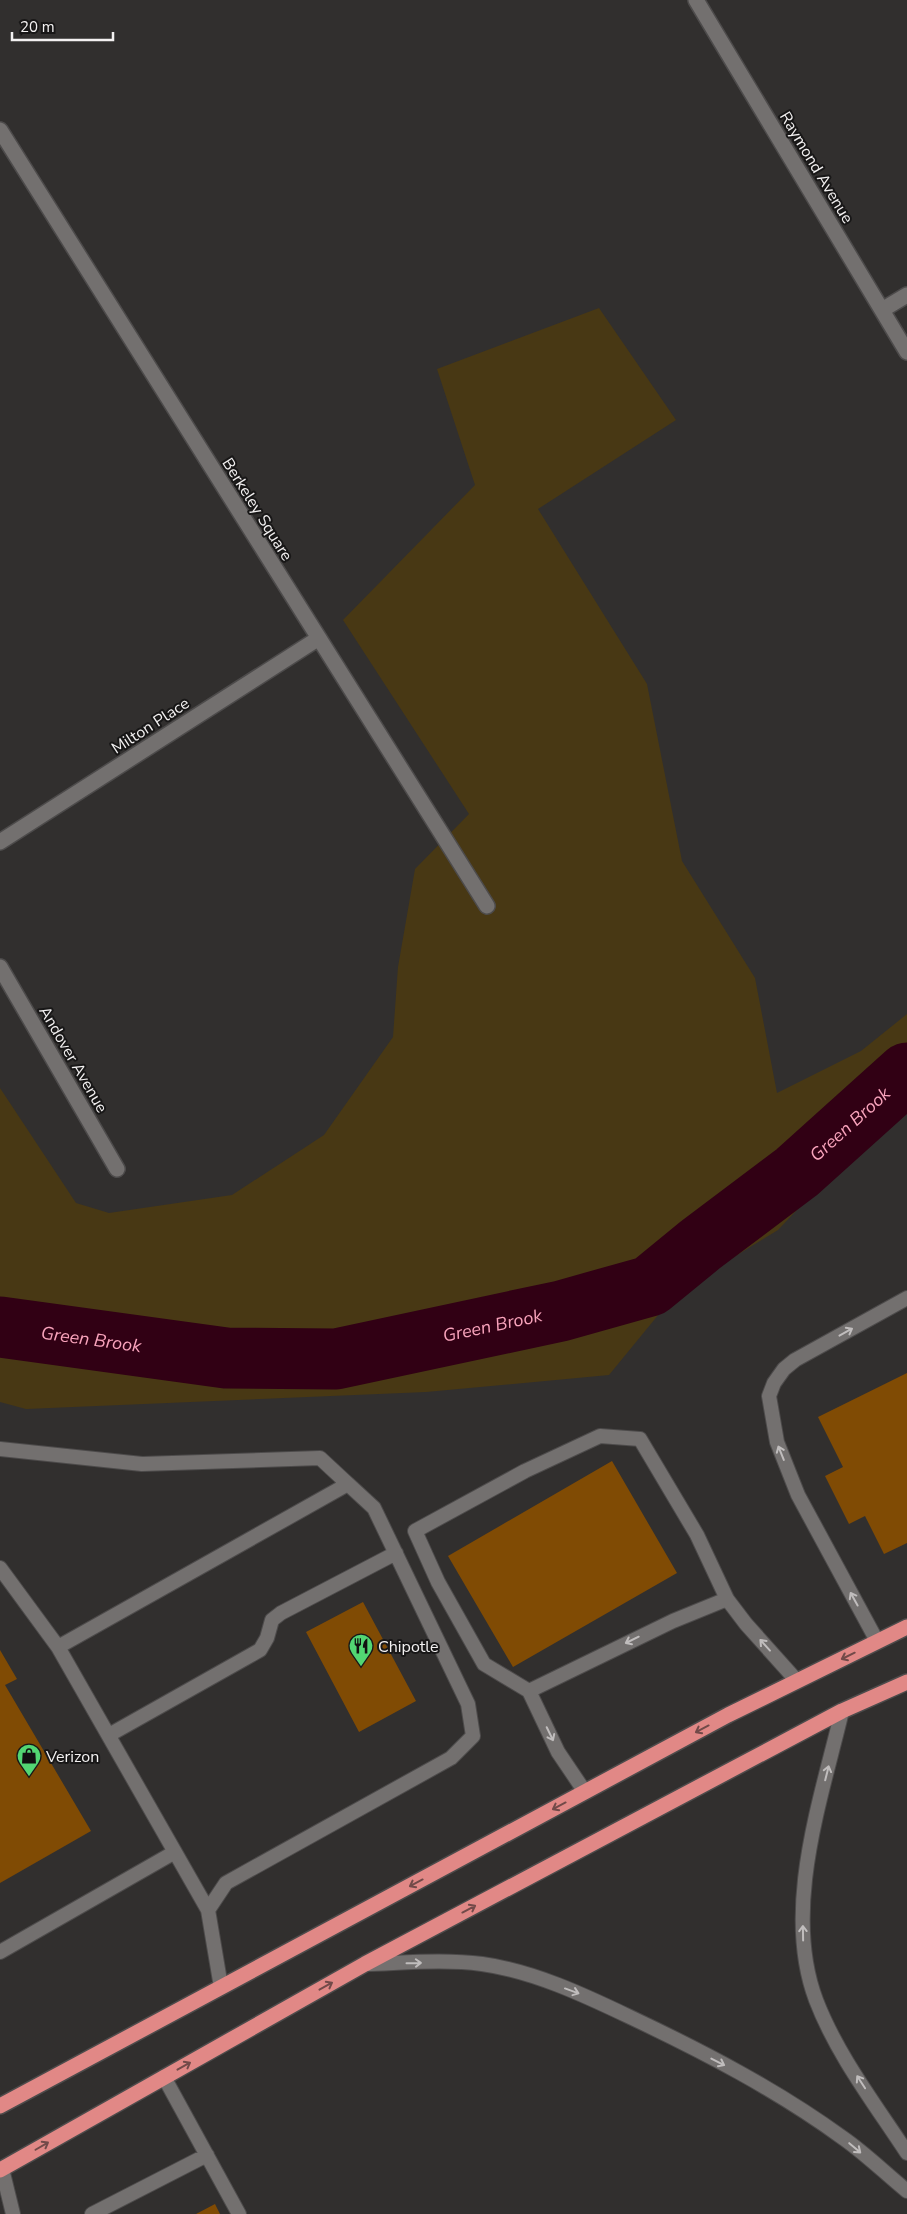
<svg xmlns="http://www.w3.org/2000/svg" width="907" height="2214" viewBox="0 0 907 2214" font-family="'Nunito Sans',sans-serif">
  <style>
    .green { fill: #483814 }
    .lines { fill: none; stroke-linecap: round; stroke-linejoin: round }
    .river { stroke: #310014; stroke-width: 61 }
    .building { fill: #804b04 }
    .lane-casing { stroke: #4d4b4b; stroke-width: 16 }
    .street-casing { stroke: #4d4b4b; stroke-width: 18 }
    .highway-casing { stroke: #4d4b4b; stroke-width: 18 }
    .lane { stroke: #73706f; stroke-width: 14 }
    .street { stroke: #73706f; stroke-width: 15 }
    .highway { stroke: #e18886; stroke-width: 15 }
    .oneway { stroke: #c0bdbd }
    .oneway2 { stroke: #724a49 }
    .labels { text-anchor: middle; stroke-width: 4; stroke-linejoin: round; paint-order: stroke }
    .street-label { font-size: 16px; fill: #f3f1f1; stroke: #181717 }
    .poi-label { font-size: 16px; fill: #f3f1f1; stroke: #181717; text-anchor: start }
    .water-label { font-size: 18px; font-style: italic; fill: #f9a3bc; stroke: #181717 }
  </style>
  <rect width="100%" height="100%" fill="#312f2e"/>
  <path class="green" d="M599,308L676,420L538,509L647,684L682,861L755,978L777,1093L861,1051L907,1014V1098L894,1107L778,1230L677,1292L609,1375L426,1392L26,1409L0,1402V1088L76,1203L109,1213L232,1195L324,1135L393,1037L398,967L415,869L469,814L343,620L475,485L437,369Z"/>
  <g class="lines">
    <path class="river" id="s1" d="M0,1327L226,1358L336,1359L561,1311L650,1286L700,1245L797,1172L907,1073"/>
  </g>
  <path class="building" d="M907,1373V1543L884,1554L865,1516L849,1524L825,1476L843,1467L818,1417Z
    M612,1461L677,1573L513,1667L448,1556Z
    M363,1602L416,1701L359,1732L306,1632Z
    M0,1650L17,1679L5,1685L91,1831L0,1883Z
    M215,2204L220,2214H196Z"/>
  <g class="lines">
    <defs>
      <path id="lane" d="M0,1449L142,1464L320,1458L348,1484
        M0,1568L58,1647
        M877,1641L798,1495L777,1442L769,1396L774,1383L784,1369L795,1360L907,1298
        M529,1691L484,1664L438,1582L415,1531L525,1471L600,1436L640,1439L697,1535L727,1599
        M842,1711C821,1800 782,1910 816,2000C837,2055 875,2104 907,2153
        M109,1735L260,1650L267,1638L272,1620L281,1613L396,1553
        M585,1792L558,1752L529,1691L673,1621L727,1599L746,1624L797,1681
        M208,1910L58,1647L348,1484L374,1508L468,1704L473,1736L451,1758L226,1883L208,1910L221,1987
        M0,1952L175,1852
        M365,1964C403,1963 444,1959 482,1964C533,1971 584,1995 630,2017C704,2052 777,2090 843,2138C866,2154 886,2174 907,2191
        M164,2077L239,2214
        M2,2169L13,2214
        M92,2214L207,2155"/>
      <path id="street" d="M696,0L907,352
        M0,130L487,906
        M882,310L907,295
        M0,842L319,638
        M0,967L117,1169"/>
      <path id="highway" d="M0,2106L728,1715L907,1627
        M0,2170L365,1964L842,1711L907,1682"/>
    </defs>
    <use href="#lane" class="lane-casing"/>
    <use href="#street" class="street-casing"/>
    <use href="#highway" class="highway-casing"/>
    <use href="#lane" class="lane"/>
    <use href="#street" class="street"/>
    <use href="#highway" class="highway"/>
  </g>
  <defs><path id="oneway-shaft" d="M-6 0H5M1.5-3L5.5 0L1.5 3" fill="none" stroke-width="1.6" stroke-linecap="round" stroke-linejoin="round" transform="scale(1.25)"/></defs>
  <g class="oneway">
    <use href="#oneway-shaft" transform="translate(846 1332) rotate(-29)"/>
    <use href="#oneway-shaft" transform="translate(781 1453) rotate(-112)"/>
    <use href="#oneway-shaft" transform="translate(854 1599) rotate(-119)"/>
    <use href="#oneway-shaft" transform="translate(632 1640) rotate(154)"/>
    <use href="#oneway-shaft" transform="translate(765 1645) rotate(-132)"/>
    <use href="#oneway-shaft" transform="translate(550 1734) rotate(64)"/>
    <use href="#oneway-shaft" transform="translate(827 1773) rotate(-76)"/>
    <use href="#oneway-shaft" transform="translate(803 1933) rotate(-91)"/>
    <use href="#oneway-shaft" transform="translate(414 1963) rotate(-1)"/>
    <use href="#oneway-shaft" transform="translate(572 1991) rotate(20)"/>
    <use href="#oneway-shaft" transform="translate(718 2062) rotate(27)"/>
    <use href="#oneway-shaft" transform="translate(861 2082) rotate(-123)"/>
    <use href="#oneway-shaft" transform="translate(855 2148) rotate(40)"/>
  </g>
  <g class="oneway2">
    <use href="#oneway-shaft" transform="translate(848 1656) rotate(154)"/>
    <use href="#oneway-shaft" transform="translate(702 1729) rotate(152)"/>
    <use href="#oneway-shaft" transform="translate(559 1806) rotate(152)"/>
    <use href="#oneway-shaft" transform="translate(416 1883) rotate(152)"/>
    <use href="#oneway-shaft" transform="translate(469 1909) rotate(-28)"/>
    <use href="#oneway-shaft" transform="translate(326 1986) rotate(-29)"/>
    <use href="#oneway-shaft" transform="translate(184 2066) rotate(-29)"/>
    <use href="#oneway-shaft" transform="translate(42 2146) rotate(-30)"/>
  </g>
  <defs>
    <symbol id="restaurant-pin" viewBox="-11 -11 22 30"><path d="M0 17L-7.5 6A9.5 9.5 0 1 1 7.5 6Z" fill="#52d673" stroke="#181717"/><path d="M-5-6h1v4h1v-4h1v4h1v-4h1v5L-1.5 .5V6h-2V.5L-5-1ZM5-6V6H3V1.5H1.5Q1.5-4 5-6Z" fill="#111"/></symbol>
    <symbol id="shop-pin" viewBox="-11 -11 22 30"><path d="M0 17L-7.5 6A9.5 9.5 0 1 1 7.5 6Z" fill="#52d673" stroke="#181717"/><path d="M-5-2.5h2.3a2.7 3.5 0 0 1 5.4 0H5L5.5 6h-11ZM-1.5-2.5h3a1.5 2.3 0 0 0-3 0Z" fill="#111"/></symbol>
  </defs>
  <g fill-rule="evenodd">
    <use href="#restaurant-pin" x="347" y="1632" width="28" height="38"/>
    <use href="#shop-pin" x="15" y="1742" width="28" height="38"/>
  </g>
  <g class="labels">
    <g class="street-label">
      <text transform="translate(817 167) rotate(59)" y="6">Raymond Avenue</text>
      <text transform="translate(258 509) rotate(58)" y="6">Berkeley Square</text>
      <text transform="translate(150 725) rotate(-33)" y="6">Milton Place</text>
      <text transform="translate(74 1059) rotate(60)" y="6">Andover Avenue</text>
    </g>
    <g class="poi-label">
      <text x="378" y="1652">Chipotle</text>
      <text x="46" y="1762">Verizon</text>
    </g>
    <g class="water-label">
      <text dy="6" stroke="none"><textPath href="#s1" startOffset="918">Green Brook</textPath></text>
      <text dy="6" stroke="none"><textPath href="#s1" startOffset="498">Green Brook</textPath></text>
      <text dy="6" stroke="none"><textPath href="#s1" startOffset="92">Green Brook</textPath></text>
    </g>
  </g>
  <path d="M12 32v8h101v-8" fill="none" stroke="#f3f1f1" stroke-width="2.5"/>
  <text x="20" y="32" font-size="15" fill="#f3f1f1" stroke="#181717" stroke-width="4" paint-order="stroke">20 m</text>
</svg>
